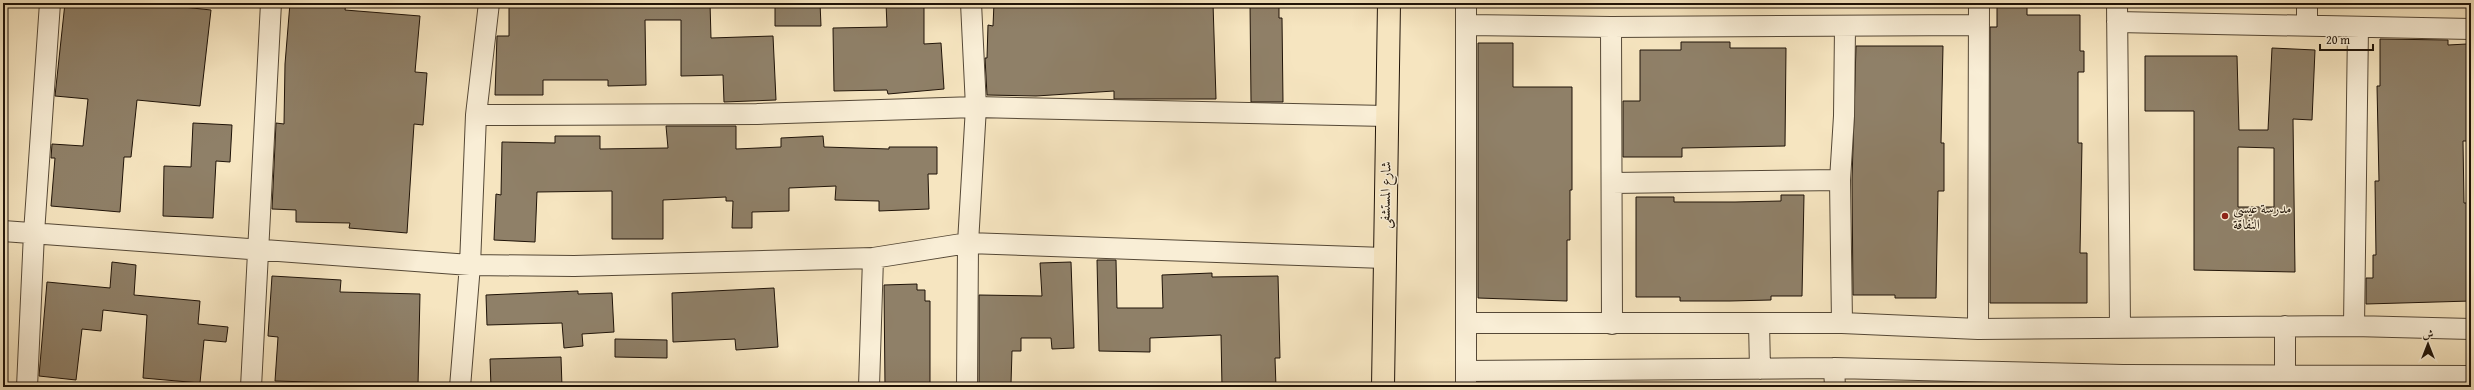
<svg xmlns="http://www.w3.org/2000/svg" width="2474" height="390" viewBox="0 0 2474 390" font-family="'Gentium Book Plus',Amiri,serif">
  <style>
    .building { fill: #8f8068; stroke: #1f1308; fill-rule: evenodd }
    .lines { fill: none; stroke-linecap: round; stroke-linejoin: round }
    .minor-casing { stroke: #554836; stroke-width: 22 }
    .trunk-casing { stroke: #1f1308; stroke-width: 24 }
    .minor { stroke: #f9eed6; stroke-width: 20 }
    .trunk { stroke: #f6e5c0; stroke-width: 22 }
    .poi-dot { fill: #8f2418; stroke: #f9eed6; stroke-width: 1.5 }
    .labels { text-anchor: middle; stroke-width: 3; stroke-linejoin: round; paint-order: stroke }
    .street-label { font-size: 14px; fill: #1f1308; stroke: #f9eed6 }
    .poi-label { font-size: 14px; fill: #1f1308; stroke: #f9eed6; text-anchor: start }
  </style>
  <rect width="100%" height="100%" fill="#f6e5c0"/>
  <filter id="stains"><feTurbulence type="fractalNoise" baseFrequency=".005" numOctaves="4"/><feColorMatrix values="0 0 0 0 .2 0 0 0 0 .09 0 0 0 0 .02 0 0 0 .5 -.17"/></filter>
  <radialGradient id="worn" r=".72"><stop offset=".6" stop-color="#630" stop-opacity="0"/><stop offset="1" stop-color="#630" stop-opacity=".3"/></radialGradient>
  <path class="building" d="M65,3H146L211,10L200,106L137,100L131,157H124L120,212L51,206L55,158H51L52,144L83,146L88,99L55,96Z
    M290,3H346L345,10L420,16L415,72L427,73L423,125L414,124L407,233L349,228L350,223L296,222V210L272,209L276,123L284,124L285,64Z
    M509,3H710L711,38L773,36L776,100L724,102L723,75L681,76V20H645L646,85L608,86V80H543V95H495L497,36H509Z
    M775,3H820L821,26H775Z
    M886,3H924V44L941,43L944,89L888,94L887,90L834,91L833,28L887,27Z
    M994,3H1213L1216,99H1114V91L1036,96L987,95L985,58H987L988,25L993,26Z
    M1250,3H1279V18H1282L1283,102H1251Z
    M1997,4H2027V15H2080V51H2084V72H2078V143H2082L2080,253H2087V303H1990V27H1997Z
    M2380,39L2448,40V45L2467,44V86H2471V141H2463L2464,203H2470L2471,301L2366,304V278H2373V255H2376L2375,181H2379L2377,86H2380Z
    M1681,42H1730V48H1786L1785,146L1682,148V157H1623V101H1640V50H1681Z
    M1478,43H1513V87H1572V190H1570V240H1567V301L1478,298Z
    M1856,46H1943L1941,143H1944V191H1938L1936,298H1895V295H1853L1852,180Z
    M2272,48L2315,50L2312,120L2293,119L2295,272L2194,270V111H2145V56H2237L2239,130H2268ZM2238,147L2274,148V207H2238Z
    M193,123L232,125L230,162L216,161L213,218L163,216L164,166L191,167Z
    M666,126H736V149L781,147V138L823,136L824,147L889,149V147H937V174H928L929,209L879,211V201L835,200L836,186L789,188V211L752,212V228H732L733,201H726V197L663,200V239H612V191L537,192L535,242L494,240L496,194L501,195L502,142L555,143V136H600V149L668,148Z
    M1781,195H1804L1802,296H1771V300L1730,301H1680V297H1636V197H1674V202H1735L1781,201Z
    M1097,260H1116L1117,308H1163L1162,275L1212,273V277L1278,276L1280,358H1275L1276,387H1222L1221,335L1150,338V352L1099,351Z
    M112,262L136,265L134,295L200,301L198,324L228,327L226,342L204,340L200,383L143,378L147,315L103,310L101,331L82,329L76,380L39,376L47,282L110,288Z
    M1071,262L1074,348L1052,349L1051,338H1021V351H1012L1011,384L979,383V295L1042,296L1040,263Z
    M272,276L341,280L340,292L420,294L418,385L275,381L278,337L268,336Z
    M917,284V290H925V301H930V387H885L884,285Z
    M774,288L778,347L736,350L735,339L673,342L672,293Z
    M578,291V294L612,293L614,332L582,334L583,346L564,348L562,323L487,325L486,295Z
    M615,339L667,340V358L615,357Z
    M561,357L562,387H491L490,359Z"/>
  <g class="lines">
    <defs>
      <path id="minor" d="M1466,3V387
        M2117,3L2120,326
        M2117,22L2471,29
        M1466,25L1611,27L1979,25
        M2307,25V3
        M1611,27L1612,324
        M476,115L757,114L976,107L1386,116
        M1612,183L1840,180
        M3,231L470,265L574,266L873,258L968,243L1384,258
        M1466,323H1842L1978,329L2354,326L2471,329
        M1759,323L1760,369
        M1842,323L1840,180L1844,116L1845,27
        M2285,326V375
        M2354,326L2358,27
        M1978,329L1979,3
        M1834,368L1835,387
        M1466,371L1834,368L2123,375L2471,376
        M27,387L34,233L50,3
        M251,387L271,3
        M460,387L470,265L476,115L489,3
        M869,387L873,258
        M967,387L968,243L976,107L971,3"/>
      <path id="trunk" d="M1383,387L1389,3"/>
    </defs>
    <use href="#minor" class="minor-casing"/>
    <use href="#trunk" class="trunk-casing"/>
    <use href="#minor" class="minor"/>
    <use href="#trunk" class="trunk"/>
  </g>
  <circle class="poi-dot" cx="2225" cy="216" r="4"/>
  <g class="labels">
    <g class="street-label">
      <text transform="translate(1385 195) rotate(-89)" y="5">شارع المستشفى</text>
    </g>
    <g class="poi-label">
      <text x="2233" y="213">مدرسة عيسى<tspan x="2233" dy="16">النفاقة</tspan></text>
    </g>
  </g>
  <rect width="2474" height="390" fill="none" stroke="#f6e5c0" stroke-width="16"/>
  <rect x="4" y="4" width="2466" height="382" fill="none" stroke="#1f1308" stroke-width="2"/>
  <rect x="8" y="8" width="2458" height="374" fill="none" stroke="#1f1308"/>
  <g transform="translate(2428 344)" stroke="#f9eed6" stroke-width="3" paint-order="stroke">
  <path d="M0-3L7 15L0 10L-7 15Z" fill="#1f1308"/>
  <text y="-6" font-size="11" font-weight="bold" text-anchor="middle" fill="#1f1308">ش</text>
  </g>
  <path d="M2320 44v6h53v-6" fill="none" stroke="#1f1308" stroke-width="2"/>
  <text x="2326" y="44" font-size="12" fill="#1f1308" stroke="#f9eed6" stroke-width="3" paint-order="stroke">20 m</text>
  <rect width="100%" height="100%" filter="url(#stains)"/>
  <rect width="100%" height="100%" fill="url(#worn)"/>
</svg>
